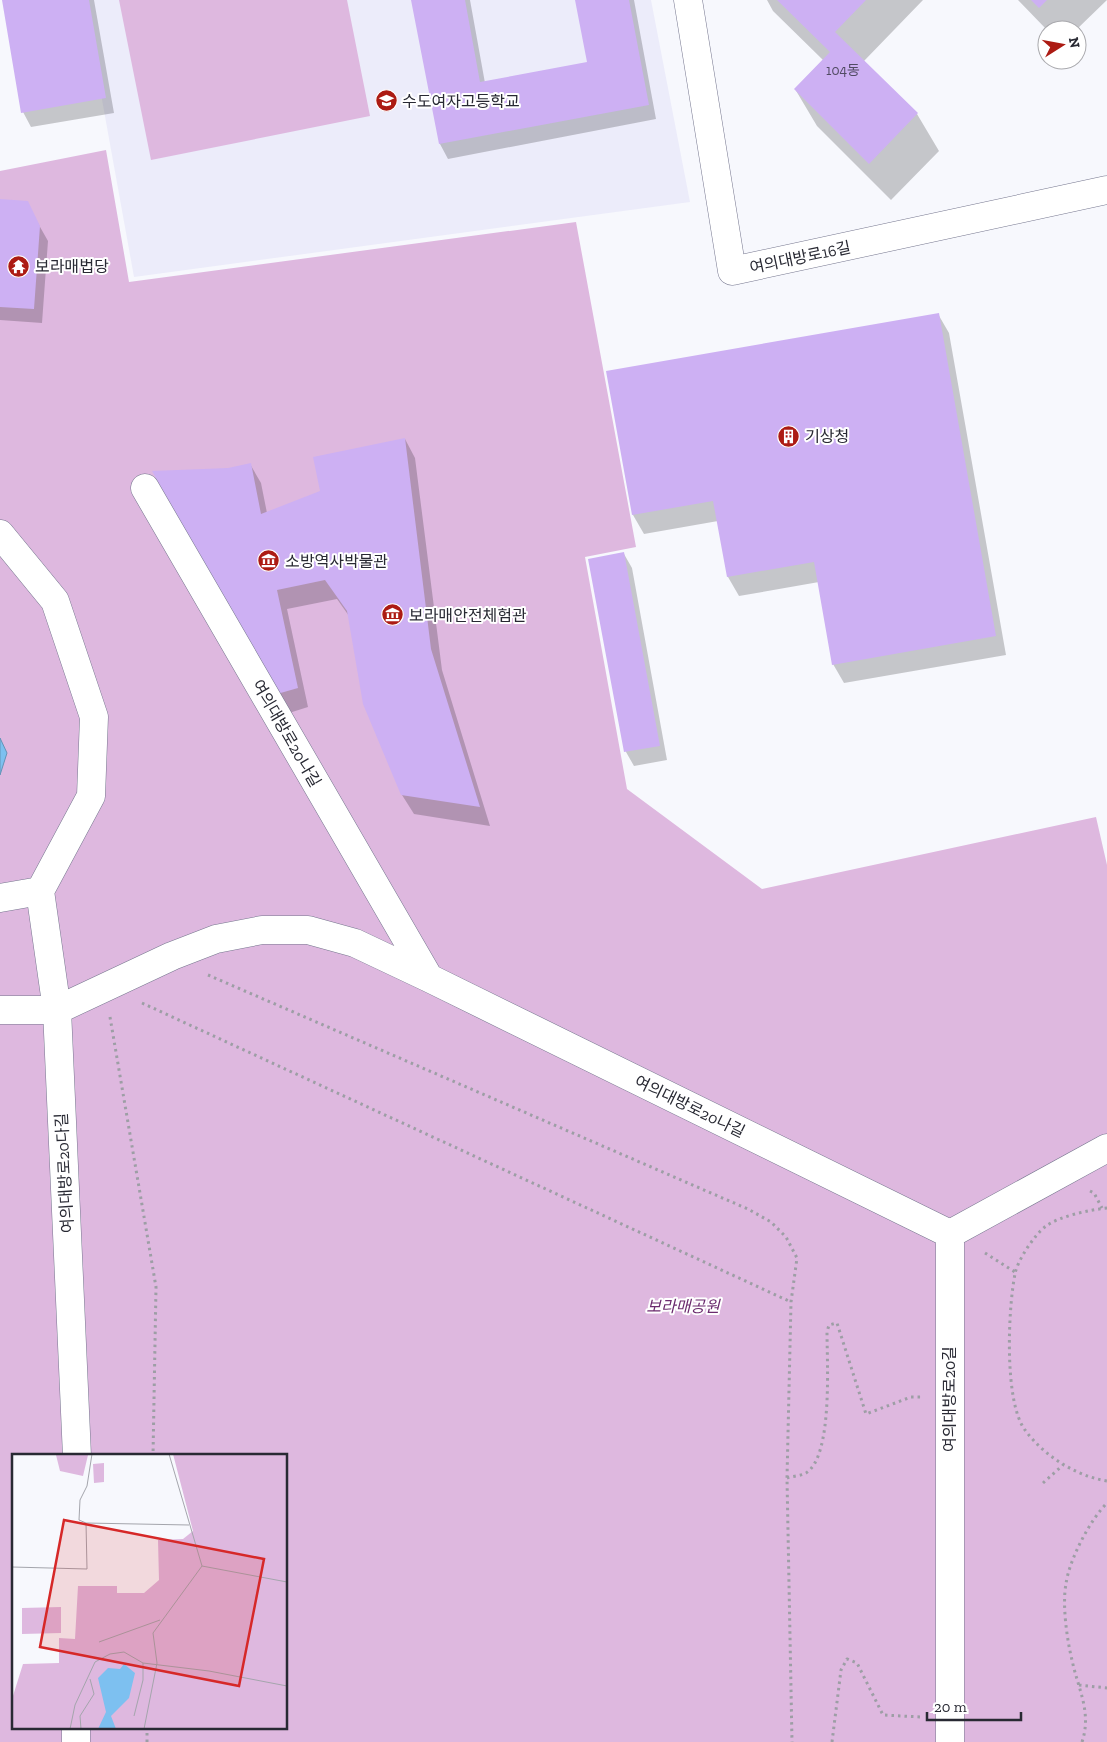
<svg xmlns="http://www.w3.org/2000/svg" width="1107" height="1742" viewBox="0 0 1107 1742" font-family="'Zilla Slab','Noto Sans KR',serif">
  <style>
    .built { fill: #ececfa }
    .green { fill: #deb8df; fill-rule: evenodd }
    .water { fill: #7dc0f0; stroke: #6493b7 }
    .shadow { fill: #0003 }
    .building { fill: #cdb0f3 }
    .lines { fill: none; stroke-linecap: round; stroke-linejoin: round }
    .street-casing { stroke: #75768e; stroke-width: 29 }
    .path { stroke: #9d9ea5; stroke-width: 3; stroke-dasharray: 2.5 4; stroke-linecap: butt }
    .street { stroke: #fff; stroke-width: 28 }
    .labels { text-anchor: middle; stroke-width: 4; stroke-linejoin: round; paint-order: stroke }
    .number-label { font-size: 14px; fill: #514b63 }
    .poi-label { font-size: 16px; fill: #282933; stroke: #fff; text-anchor: start }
    .street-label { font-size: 16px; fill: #282933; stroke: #fff }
    .park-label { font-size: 16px; font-style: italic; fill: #6b2b6e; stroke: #fff }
    .inset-road { fill: none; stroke: #a4a5ac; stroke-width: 1 }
    .view { fill: #d62828; fill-opacity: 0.15; stroke: #d62828; stroke-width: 2.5 }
    .inset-edge { fill: none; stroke: #282933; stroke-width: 2.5 }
  </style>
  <rect width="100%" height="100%" fill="#f7f8fd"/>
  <path class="built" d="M84,0H651L690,202L134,277Z"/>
  <path class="green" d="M119,0H347L370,116L151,160Z
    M106,150L129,282L576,222L636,547L585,557L627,789L762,889L1096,817L1107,865V1742H0V171ZM14,1456H286V1728H14Z"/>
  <path class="water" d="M0,738L7,753L0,775Z"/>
  <path class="shadow" d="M8,0H94L114,113L31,127L23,112Z
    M413,0H470L485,83L588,63L576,0H634L656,119L448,159L440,144Z
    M767,0H923L864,61L917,114L939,151L891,200L817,126L795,89L823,60L773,11Z
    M1018,0H1107L1076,30H1047Z
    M0,201L35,218L48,241L42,323L0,320Z
    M938,314L949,333L1006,655L844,683L833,664L819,582L739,596L728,577L718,521L644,534L633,515L608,372Z
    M405,439L415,458L442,670L490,826L414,814L402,795L349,616L337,599L287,609L308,707L289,713L278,694L229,469L250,464L261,483L267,513L322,491Z
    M624,554L632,568L667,760L634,766L626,752L590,560Z"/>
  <path class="building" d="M2,0H89L106,98L21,113Z
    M411,0H465L480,82L587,62L575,0H629L649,105L439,144Z
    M777,0H866L835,32L918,113L869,164L794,89L830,52Z
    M1031,0H1047L1039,8Z
    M0,199L28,201L40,226L34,309L0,307Z
    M939,313L996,636L832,665L814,562L727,577L713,501L632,515L606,371Z
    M405,438L431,649L480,807L401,795L363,704L347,611L325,580L277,590L298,688L277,694L152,471L228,468L251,463L261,514L320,491L313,457Z
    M624,552L660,746L624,752L588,559Z"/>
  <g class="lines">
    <defs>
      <path id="street" d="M688,0L732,271L1107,190
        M145,488L429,978
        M0,534L55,601L94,717L91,796L40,891
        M40,891L57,1010L77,1456
        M0,898L40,891
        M0,1010H57L172,956L216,939L262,930H308L355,943L429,978L950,1234
        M950,1234L1107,1148
        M76,1742V1728
        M950,1742V1234"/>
    </defs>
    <use href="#street" class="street-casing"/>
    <path class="path" d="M208,975L748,1209L771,1222L786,1237L797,1258L791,1302L787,1478L792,1742
      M142,1003L791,1302
      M110,1017L156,1287L153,1456
      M1090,1191L1094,1193L1102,1208
      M1107,1208C1089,1210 1060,1216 1046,1226C1035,1234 1017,1261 1015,1274C1008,1309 1004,1402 1025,1430C1044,1456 1076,1476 1107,1481
      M985,1253L1015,1272
      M787,1478C793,1476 801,1476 806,1473C833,1456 827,1363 827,1332L829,1325L837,1323L866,1414L911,1397H922
      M1043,1483L1063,1465
      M1079,1685L1107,1688
      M147,1742V1728
      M832,1742L841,1670L847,1659L857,1663L883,1715L921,1717
      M1082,1742C1092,1712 1078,1689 1072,1660C1067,1640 1062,1604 1066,1584C1069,1560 1090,1520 1107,1503"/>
    <use href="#street" class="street"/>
  </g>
  <defs>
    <symbol id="school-disc" viewBox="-11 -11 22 22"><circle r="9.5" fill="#ac1b13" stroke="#fff"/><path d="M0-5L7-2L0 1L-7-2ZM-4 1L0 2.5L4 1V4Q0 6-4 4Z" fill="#fff"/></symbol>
    <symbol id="temple-disc" viewBox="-11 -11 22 22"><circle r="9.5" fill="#ac1b13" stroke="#fff"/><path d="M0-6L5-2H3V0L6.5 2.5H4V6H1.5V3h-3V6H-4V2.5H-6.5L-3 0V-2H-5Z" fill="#fff"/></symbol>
    <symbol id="building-disc" viewBox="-11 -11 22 22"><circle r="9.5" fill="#ac1b13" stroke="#fff"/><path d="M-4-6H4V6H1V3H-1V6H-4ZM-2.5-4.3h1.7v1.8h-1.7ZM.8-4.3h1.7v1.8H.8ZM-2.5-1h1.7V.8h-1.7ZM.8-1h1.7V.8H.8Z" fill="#fff"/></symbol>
    <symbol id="museum-disc" viewBox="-11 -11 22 22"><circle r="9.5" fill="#ac1b13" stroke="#fff"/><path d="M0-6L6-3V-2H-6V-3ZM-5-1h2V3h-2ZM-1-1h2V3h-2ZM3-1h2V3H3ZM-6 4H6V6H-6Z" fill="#fff"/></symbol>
  </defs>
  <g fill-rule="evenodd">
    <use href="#school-disc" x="374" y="88" width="25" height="25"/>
    <use href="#temple-disc" x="6" y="254" width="25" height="25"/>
    <use href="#building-disc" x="776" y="424" width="25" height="25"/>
    <use href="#museum-disc" x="256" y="548" width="25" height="25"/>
    <use href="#museum-disc" x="380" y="602" width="25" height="25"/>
  </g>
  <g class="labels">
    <g class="number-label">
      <text x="843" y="75">104동</text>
    </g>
    <g class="poi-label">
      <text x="402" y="107">수도여자고등학교</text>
      <text x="35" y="272">보라매법당</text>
      <text x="805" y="442">기상청</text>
      <text x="285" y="567">소방역사박물관</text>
      <text x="409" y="621">보라매안전체험관</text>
    </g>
    <g class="street-label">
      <text transform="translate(800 257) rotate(-12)" y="6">여의대방로16길</text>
      <text transform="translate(287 733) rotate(60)" y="6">여의대방로20나길</text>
      <text transform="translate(690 1106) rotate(26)" y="6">여의대방로20나길</text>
      <text transform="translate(64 1173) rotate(-93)" y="6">여의대방로20다길</text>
      <text transform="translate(949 1399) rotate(-90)" y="6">여의대방로20길</text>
    </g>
    <g class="park-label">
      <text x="683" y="1312">보라매공원</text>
    </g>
  </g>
  <g transform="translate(12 1454)">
    <rect width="275" height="275" fill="#f7f8fd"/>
    <path d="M161,0H275V275H0V245L11,210L47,209V184L63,185L66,132H105V139H132L147,126L146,86L171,85L181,77ZM44,1H76L71,22L48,17ZM92,9V28L82,29L81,10ZM49,153V179L10,180V154Z" fill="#deb8df"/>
    <path d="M112,210L123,219L117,244L99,262L104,275H86L94,258L86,224L96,214L108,215Z" fill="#7dc0f0"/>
    <path class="inset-road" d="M157,0L190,112M74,69L67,66L68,46L75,32L80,0M190,112L275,128M0,113L75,115L74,69L177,71M87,188L148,166M131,209L197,217L275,232M122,262L131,226V209M58,275L63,251L83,208L98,200L112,198L131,209M69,275L68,262L82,240L78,225M132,275L145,209L141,179L190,112"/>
    <path class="view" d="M52,66L252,105L227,232L28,193Z"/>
    <rect width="275" height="275" class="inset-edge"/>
  </g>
  <g transform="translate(1062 45) rotate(79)"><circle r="24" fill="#ffffff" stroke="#a9a9ad"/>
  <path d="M0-4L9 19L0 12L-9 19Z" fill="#ac1b13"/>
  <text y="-8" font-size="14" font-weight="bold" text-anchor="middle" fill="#282933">N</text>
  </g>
  <path d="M927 1712v8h94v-8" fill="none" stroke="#282933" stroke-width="2.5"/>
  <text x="934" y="1712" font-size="15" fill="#282933" stroke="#ffffff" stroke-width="4" paint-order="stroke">20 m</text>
</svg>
